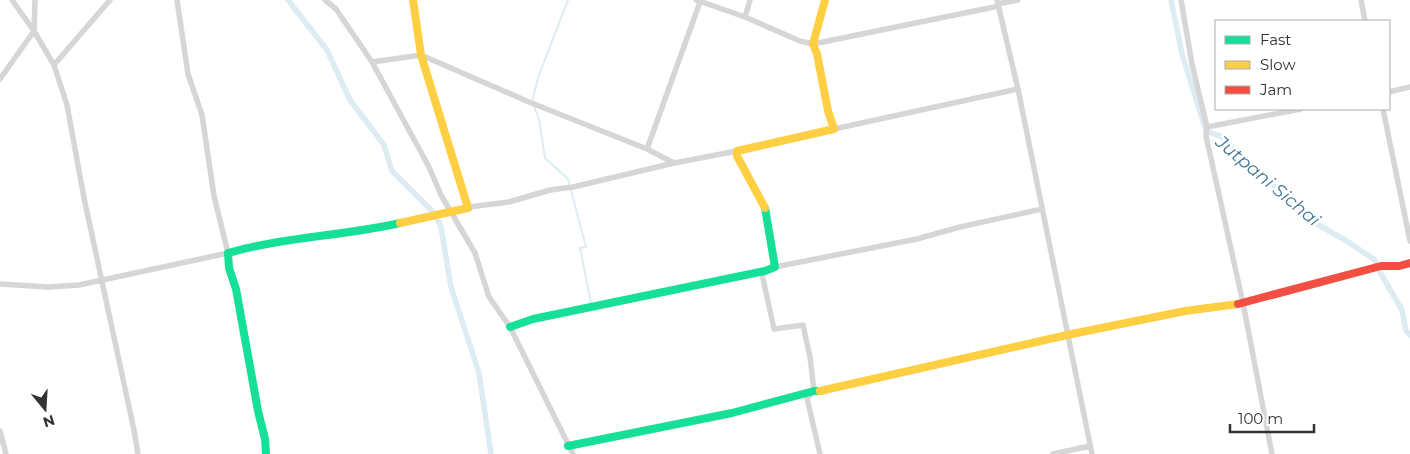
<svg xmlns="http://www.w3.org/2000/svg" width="1410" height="454" viewBox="0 0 1410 454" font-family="Montserrat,sans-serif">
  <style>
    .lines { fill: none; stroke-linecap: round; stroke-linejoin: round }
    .stream { stroke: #ddebf2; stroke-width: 2 }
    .canal { stroke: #ddebf2; stroke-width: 5.5 }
    .street { stroke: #d6d6d6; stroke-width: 5.5 }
    .fast { stroke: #16e098; stroke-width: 8 }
    .slow { stroke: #ffcf43; stroke-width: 8 }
    .jam { stroke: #f24e42; stroke-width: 8 }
    .labels { text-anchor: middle; stroke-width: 5; stroke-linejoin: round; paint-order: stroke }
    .water-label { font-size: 18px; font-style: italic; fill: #407693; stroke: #fff }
  </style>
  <rect width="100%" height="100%" fill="#fff"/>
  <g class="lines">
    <path class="stream" d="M532,101L539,75L568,0
      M534,106L539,119L545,158L568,179L586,247L580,248L591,303"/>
    <path class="canal" d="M288,0L327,50L350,100L384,145L392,171L435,214L441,227L451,287L479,373L491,454
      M1171,0L1182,54L1206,131L1222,137L1259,173L1317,224L1345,240L1375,260L1377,267L1402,310L1406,331L1410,335"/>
    <path class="street" d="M35,0L34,31L54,65L67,105L84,198L134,430L138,454
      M325,0L336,9L372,62L429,167L441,195L475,253L489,297L510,327L573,454
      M696,0L745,17L800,41L813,44L994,7L1002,3L1018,0
      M997,0L1018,89L1092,454
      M1181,0L1192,64L1207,127L1206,136L1243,303L1272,454
      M1361,0L1365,21
      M745,17L750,0
      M372,62L421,55L529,102L647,149L674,163
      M54,65L110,0
      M0,79L34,31L12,0
      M1389,92L1410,87
      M1383,109L1410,241
      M1207,127L1301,109
      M834,129L1018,89
      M647,149L700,2
      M469,207L509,202L550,190L573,187L674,163L737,151
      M775,267L917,239L960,227L1042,209
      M765,271L762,274L774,329L803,325L810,357L814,391L807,398L820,454
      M0,284L49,287L79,285L228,253L214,196L202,115L188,74L177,0
      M0,431L6,454
      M1053,454L1090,446"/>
    <path class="fast" d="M510,327L533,319L765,271L775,267L765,208
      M568,446L732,413L814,391H820
      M266,454L265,439L258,411L236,289L229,268L228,253C284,237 343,236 400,223"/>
    <path class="slow" d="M765,208L737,156V151L834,129L828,111L817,54L813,44L825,0
      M400,223L468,208L421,55L413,0
      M820,391L1067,335L1185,311L1238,304"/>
    <path class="jam" d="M1238,304L1381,266H1399L1410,263"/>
  </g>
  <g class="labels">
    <g class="water-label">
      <text transform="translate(1268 181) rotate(40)" y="6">Jutpani Sichai</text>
    </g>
  </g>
  <rect x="1215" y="20" width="175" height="90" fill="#ffffff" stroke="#adadad"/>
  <rect x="1225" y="36" width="25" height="8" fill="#16e098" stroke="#adadad"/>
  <text x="1260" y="45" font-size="15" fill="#323232">Fast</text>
  <rect x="1225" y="61" width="25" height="8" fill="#ffcf43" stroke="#adadad"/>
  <text x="1260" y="70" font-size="15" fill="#323232">Slow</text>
  <rect x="1225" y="86" width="25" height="8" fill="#f24e42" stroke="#adadad"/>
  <text x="1260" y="95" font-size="15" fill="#323232">Jam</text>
  <g transform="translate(45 409) rotate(162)" stroke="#ffffff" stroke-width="4" paint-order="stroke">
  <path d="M0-4L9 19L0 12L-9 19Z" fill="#323232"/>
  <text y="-8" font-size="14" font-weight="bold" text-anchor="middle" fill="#323232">N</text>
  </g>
  <path d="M1230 424v8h84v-8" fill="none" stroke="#323232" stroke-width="2.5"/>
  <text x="1238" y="424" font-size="15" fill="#323232" stroke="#ffffff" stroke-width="4" paint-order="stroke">100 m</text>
</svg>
